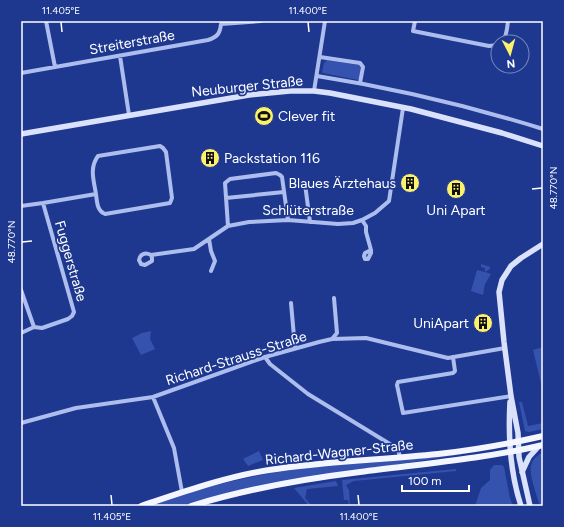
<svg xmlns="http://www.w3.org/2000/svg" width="564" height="527" viewBox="0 0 564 527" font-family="Figtree,sans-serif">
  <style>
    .green { fill: #3552af }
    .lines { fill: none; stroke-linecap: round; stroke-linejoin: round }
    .street { stroke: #adbded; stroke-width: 4 }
    .secondary { stroke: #dae1fa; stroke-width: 5.5 }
    .primary { stroke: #f4f6ff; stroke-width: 6 }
    .ticks { fill: none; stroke: #fff; stroke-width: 1.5 }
    .labels { text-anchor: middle; stroke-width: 3.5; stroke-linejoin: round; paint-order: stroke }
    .street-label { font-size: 14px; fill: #fff; stroke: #1e3890 }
    .poi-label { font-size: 14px; fill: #fff; stroke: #1e3890; text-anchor: start }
    .neatline { fill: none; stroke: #fff; stroke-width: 1.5 }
    .ticks-label { font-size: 10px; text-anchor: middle; fill: #fff }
  </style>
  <rect width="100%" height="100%" fill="#1e3890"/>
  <path class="green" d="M327,60L358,65L361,68L360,78L358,80L323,73L322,72L324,63Z
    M481,264L490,267V269L485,272L491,274L485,284L483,295L471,291L477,270L485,272V268L481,267Z
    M151,331L150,339L155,349L141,355L132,338L142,333Z
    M543,347V387H542L533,350Z
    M519,402H522L528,426L543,423V429L529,432L525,431Z
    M495,449L280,483L183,506H146C185,492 225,482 266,474C318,464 371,464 423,458C447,456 471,452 495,449Z
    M259,451L263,460L248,466L243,459Z
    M543,452V506H540C537,496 529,476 531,466C532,459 538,455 543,452Z
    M494,465H502L504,467L510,498L513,506H475L481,488L490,480V470Z
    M456,469V471L354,481L346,485L349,490L350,506H349L348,500H344L342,480Z
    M336,481L338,486L307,489L305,498L312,506H309L294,488Z"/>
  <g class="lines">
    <path class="street" d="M46,21L55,67
      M415,21L413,31L489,46L498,45
      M502,42C507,37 507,28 508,21
      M120,56L129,115
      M320,57L360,63L363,67L360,83
      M21,73L208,40C217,37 220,34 221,24L261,21
      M317,76C394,88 469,106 543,129
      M314,91L325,21
      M305,184L310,222
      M226,198L284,192
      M43,203L96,194C94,181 89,168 98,156L160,146L163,148L166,152L172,198L170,203L105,214C97,211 97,202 96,194
      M21,206L43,203L74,312L72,316L68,319L42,328L34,327L21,333
      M362,220L366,226V232L371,250L365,253L364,256L365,259H368L371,253V250
      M228,226L225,183L230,179L276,173L280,175L282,177L288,220
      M209,239L211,251L215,261L211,271
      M151,255L152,258V261L145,265L141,264L139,260C140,254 145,252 151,255L194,249L228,226L249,222L288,220L338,224L353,223L362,220L375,213L389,201L403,108
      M21,290L34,327
      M291,303L295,348
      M332,339L337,333L334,298
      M265,357L270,364L308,394L398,449L400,457
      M453,357L455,371L453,373L398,382L397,385L403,413L511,396
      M153,397L174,448L182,492
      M21,423L76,408L153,397L265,357L319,342L332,339L366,338L448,358L505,348"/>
    <path class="secondary" d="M21,134L249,95L290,91H314L330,93L411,109L502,133L543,146
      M510,402C508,437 510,472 521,506
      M522,472L529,457L539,446
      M530,506L519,457L518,433L511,396L504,342L499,292L502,280L511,266L521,258L543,244"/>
    <path class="primary" d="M141,506C183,492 225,477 269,470C325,461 382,460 438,454C474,450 508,444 543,436
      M191,506C246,489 303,479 360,472C421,464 483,459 543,445"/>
  </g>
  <path class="ticks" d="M61,22L62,32M308,22L309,32M532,189L542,188M22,242L32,241M111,495L112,505M358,495L359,505"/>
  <defs>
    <symbol id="stadium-disc" viewBox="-11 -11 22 22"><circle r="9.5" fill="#fcf16d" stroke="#1e3890"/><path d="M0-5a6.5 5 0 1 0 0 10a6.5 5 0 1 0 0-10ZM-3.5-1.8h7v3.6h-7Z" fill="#111"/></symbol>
    <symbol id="building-disc" viewBox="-11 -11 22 22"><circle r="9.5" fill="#fcf16d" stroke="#1e3890"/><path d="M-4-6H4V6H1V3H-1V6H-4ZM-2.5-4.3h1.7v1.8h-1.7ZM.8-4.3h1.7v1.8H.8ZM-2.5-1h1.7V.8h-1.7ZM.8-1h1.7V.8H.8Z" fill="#111"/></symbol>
  </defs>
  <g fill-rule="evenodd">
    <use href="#stadium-disc" x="253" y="105" width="22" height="22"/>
    <use href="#building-disc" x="199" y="147" width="22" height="22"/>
    <use href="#building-disc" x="399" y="172" width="22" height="22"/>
    <use href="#building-disc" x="445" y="178" width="22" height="22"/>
    <use href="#building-disc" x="472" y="312" width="22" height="22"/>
  </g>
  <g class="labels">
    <g class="street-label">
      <text transform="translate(132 42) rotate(-10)" y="5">Streiterstraße</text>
      <text transform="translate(247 86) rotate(-6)" y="5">Neuburger Straße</text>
      <text x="308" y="215">Schlüterstraße</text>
      <text transform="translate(71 261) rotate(74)" y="5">Fuggerstraße</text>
      <text transform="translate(236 358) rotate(-18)" y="5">Richard-Strauss-Straße</text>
      <text transform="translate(339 452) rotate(-6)" y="5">Richard-Wagner-Straße</text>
    </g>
    <g class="poi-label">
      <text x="278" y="121">Clever fit</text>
      <text x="224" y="163">Packstation 116</text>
      <text x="396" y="188" text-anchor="end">Blaues Ärztehaus</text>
      <text x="456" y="215" text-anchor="middle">Uni Apart</text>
      <text x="469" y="328" text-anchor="end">UniApart</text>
    </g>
  </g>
  <rect width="564" height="527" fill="none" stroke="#1e3890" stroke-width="44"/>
  <g transform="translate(510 54) rotate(174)"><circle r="19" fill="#1e3890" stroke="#7888bc"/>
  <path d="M0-3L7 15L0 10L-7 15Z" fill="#fcf16d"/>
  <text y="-6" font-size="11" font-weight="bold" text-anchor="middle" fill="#ffffff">N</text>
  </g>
  <path d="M402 485v6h67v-6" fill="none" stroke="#ffffff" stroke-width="2"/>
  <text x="408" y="485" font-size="12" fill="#ffffff" stroke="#1e3890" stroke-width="3" paint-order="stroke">100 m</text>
  <rect x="22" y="22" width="520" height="483" class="neatline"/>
  <g class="ticks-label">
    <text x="61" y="14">11.405°E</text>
    <text x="308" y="14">11.400°E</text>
    <text transform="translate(553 188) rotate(-90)" y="4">48.770°N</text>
    <text transform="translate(11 242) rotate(-90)" y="4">48.770°N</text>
    <text x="112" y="520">11.405°E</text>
    <text x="359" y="520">11.400°E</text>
  </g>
</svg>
